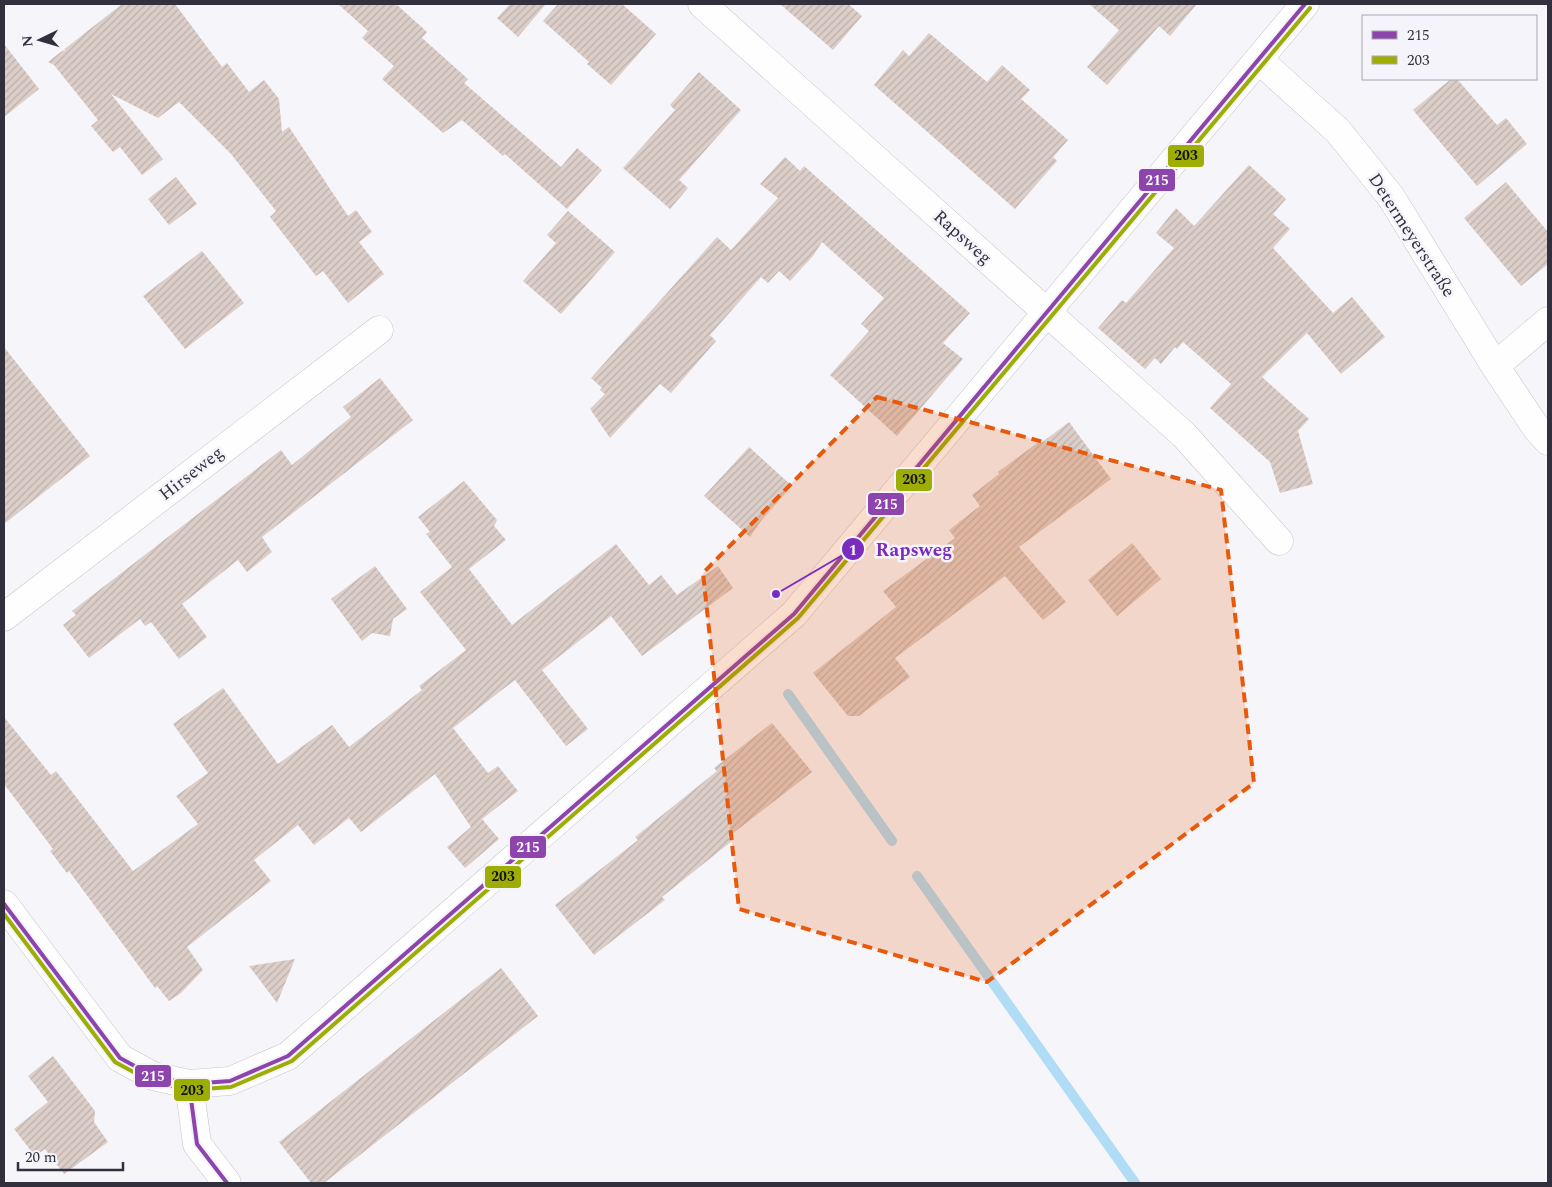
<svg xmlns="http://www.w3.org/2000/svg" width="1552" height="1187" viewBox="0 0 1552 1187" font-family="Spectral,serif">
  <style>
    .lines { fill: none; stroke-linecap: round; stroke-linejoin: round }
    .stream { stroke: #b1dcf6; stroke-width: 10 }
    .building { fill: url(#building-hatch) }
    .minor-casing { stroke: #c6c4cc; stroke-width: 29 }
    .minor { stroke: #fefefe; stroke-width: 28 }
    .bus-1-casing { stroke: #f5f4fb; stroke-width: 8 }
    .bus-2-casing { stroke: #f5f4fb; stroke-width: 8 }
    .bus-1 { stroke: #8e44ad; stroke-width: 4 }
    .bus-2 { stroke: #9dad03; stroke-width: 4 }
    .marked { fill: #e8590c; fill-opacity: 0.2; stroke: #e8590c; stroke-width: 4; stroke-dasharray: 10 6; stroke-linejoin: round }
    .labels { text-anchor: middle; stroke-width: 5; stroke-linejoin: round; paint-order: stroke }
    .street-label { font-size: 18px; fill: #32303d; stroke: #f5f4fb }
    .leader { fill: none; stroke: #7b2cbf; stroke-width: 2 }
    .callout-dot { fill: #7b2cbf; stroke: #f5f4fb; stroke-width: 2 }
    .mark-label { font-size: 15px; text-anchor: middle; font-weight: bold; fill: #fff }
    .callout-label { font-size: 19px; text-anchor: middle; font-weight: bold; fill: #7b2cbf; stroke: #f5f4fb; stroke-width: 5; stroke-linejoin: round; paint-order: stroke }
    .line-badge { stroke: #f5f4fb; stroke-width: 2 }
    .badge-label { font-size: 14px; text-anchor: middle; font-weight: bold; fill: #fff }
    .pale-badge-label { font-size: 14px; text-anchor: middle; font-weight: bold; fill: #111 }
  </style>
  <defs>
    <pattern id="building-hatch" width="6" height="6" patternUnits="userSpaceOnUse" patternTransform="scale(1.25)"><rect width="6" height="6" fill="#dccec8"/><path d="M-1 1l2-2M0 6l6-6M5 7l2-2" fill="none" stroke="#bdb1ad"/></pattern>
  </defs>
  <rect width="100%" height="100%" fill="#f6f5fa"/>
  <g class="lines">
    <path class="stream" d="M788,694L892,841
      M917,876L1135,1183"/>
  </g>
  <path class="building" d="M122,4H175L222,67L227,63L249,92L264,80L279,99L282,132L289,127L348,216L356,210L372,232L359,242L384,274L348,303L323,271L316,276L270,217L276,211L231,154L179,102L158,118L111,94L163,159L142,175L120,147L113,152L91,126L98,120L54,65L48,62Z
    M338,4H396L427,32L422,38L468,79L464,83L561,167L577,148L602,170L567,209L505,154L503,156L462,120L443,133L382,79L394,66L362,38L368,31Z
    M510,4H546L518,37L497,18Z
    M558,4H622L656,34L611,85L587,64L589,62L543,21Z
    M780,4H848L862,16L833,50Z
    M1089,4H1197L1170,36L1159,26L1107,85L1087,67L1119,30Z
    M929,33L987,82L1002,65L1030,90L1021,99L1068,140L1053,157L1057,161L1015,209L874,85L903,50L909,56Z
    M4,44L39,89L4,117Z
    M699,72L741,110L679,180L688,188L670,209L623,168L675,110L670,105Z
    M1451,79H1457L1497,125L1506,118L1527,144L1477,186L1413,110Z
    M785,157L800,171L804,166L970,313L943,343L963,359L897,436L830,375L869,331L861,324L884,298L822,242L813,256L790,281L779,271L768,283L761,277L710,335L716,341L671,393L660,384L610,438L590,409L605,394L600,390L602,388L591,378L717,237L731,250L778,198L760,184Z
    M1249,165L1286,199L1273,214L1290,229L1273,248L1333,313L1352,297L1385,337L1341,374L1307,333L1262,377L1309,419L1298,431L1313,484L1280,493L1270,462L1210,408L1231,384L1183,342L1177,349L1175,347L1161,364L1155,358L1145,369L1098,328L1122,300L1126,303L1174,248L1156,233L1176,208L1194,226Z
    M176,177L197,204L169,225L148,199Z
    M1506,182L1548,232V264L1521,286L1464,218Z
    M568,211L615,252L561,314L523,281L556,243L547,235Z
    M202,251L244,303L185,349L143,296Z
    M4,347L90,456L4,524Z
    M380,378L413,420L262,537L272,552L247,572L238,560L182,604L207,637L179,659L151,622L145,626L140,619L89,658L63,625L76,615L72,611L281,450L292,465L351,417L343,407Z
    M1069,422L1111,479L1019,547L1066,602L1043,620L1005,576L895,658L910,677L859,716H848L813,673L896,607L883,591L955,538L949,530L980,506L972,495L999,474L998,472L1040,441L1041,443Z
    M749,447L792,486L761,521L750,537L704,496Z
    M464,481L497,520L494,526L506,540L469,569L512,625L616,544L649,585L661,575L677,595L718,566L733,588L642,656L611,616L542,670L588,729L566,746L515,680L453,728L488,773L498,766L518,791L482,819L499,839L465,868L447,847L471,827L435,774L361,832L349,818L314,845L298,825L254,860L271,881L187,947L203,970L181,993L169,1001L157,986L155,988L69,871L67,873L50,851L53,849L4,784V717L51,775L56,771L133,871L198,824L176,796L208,773L173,724L223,688L278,764L332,725L349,747L422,690L419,686L466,650L420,592L452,567L426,534L430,532L418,517Z
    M1132,543L1161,579L1117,616L1088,580Z
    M375,566L407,609L393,619L390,636L372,633L362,641L331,599Z
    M772,723L812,772L728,837L732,841L662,897L665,900L594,955L555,905L638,840L635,837L717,771L714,768Z
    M295,959L277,1003L249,966Z
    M501,968L538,1016L324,1183H311L279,1142Z
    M53,1056L95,1111L94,1122L108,1142L64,1174L45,1149L35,1156L14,1129L48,1102L28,1076Z"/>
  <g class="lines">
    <defs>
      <path id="minor" d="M702,4L1184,435L1279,541
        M1259,60L1338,131L1391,197L1495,366L1537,429L1548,441
        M1495,366L1548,321
        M4,617L379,330
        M4,904L120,1058L153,1076L189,1084L230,1081L288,1056L794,614L1305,4
        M189,1084L197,1144L227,1183"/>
    </defs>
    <use href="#minor" class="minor-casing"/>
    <use href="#minor" class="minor"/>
    <defs>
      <path id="bus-1" d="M4,904L120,1058L153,1076L189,1084L230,1081L288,1056L794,614L1305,4
        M189,1084L197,1144L227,1183"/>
      <path id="bus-2" d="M4,914L115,1062L150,1081L189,1090L231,1087L292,1061L798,618L1310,8"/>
    </defs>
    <use href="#bus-1" class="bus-1-casing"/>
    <use href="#bus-2" class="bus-2-casing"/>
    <use href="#bus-1" class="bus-1"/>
    <use href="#bus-2" class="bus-2"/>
  </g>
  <path class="marked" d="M877,397L1221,490L1254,783L987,982L739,909L703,573Z"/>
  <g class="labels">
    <g class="street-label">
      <text transform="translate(1412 235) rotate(57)" y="6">Determeyerstraße</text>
      <text transform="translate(963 237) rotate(42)" y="6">Rapsweg</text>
      <text transform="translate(191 473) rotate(-38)" y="6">Hirseweg</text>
    </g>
  </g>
  <path class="leader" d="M776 594L853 549"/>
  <g class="callout-dot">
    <circle cx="776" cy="594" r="5"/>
    <circle cx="853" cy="549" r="12"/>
  </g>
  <g class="mark-label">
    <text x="853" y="555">1</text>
  </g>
  <g class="callout-label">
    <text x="914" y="556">Rapsweg</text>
  </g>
  <g class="line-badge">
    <rect x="1167" y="144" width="38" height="24" rx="5" fill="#9dad03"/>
    <rect x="1138" y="168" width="38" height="24" rx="5" fill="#8e44ad"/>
    <rect x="895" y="468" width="38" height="24" rx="5" fill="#9dad03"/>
    <rect x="867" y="492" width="38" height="24" rx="5" fill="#8e44ad"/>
    <rect x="509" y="835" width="38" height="24" rx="5" fill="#8e44ad"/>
    <rect x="484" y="865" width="38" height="24" rx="5" fill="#9dad03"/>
    <rect x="134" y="1064" width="38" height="24" rx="5" fill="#8e44ad"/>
    <rect x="173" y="1078" width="38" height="24" rx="5" fill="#9dad03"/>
  </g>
  <g class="badge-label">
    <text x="1157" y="185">215</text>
    <text x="886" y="509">215</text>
    <text x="528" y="852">215</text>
    <text x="153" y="1081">215</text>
  </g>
  <g class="pale-badge-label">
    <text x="1186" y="160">203</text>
    <text x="914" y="484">203</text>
    <text x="503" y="881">203</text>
    <text x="192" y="1095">203</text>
  </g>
  <rect width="1552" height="1187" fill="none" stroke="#32303d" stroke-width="10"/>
  <rect x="1362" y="15" width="175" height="65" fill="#f5f4fb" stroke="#a7a6af"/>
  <rect x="1372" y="31" width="25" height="8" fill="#8e44ad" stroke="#a7a6af"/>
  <text x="1407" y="40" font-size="15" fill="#32303d">215</text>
  <rect x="1372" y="56" width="25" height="8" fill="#9dad03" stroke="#a7a6af"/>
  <text x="1407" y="65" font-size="15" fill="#32303d">203</text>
  <g transform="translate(40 40) rotate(265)" stroke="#f5f4fb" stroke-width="4" paint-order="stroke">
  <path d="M0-4L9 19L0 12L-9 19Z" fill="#32303d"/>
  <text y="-8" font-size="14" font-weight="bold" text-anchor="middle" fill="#32303d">N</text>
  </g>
  <path d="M18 1162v8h105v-8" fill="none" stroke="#32303d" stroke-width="2.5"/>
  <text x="25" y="1162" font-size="15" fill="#32303d" stroke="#f5f4fb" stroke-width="4" paint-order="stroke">20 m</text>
</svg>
